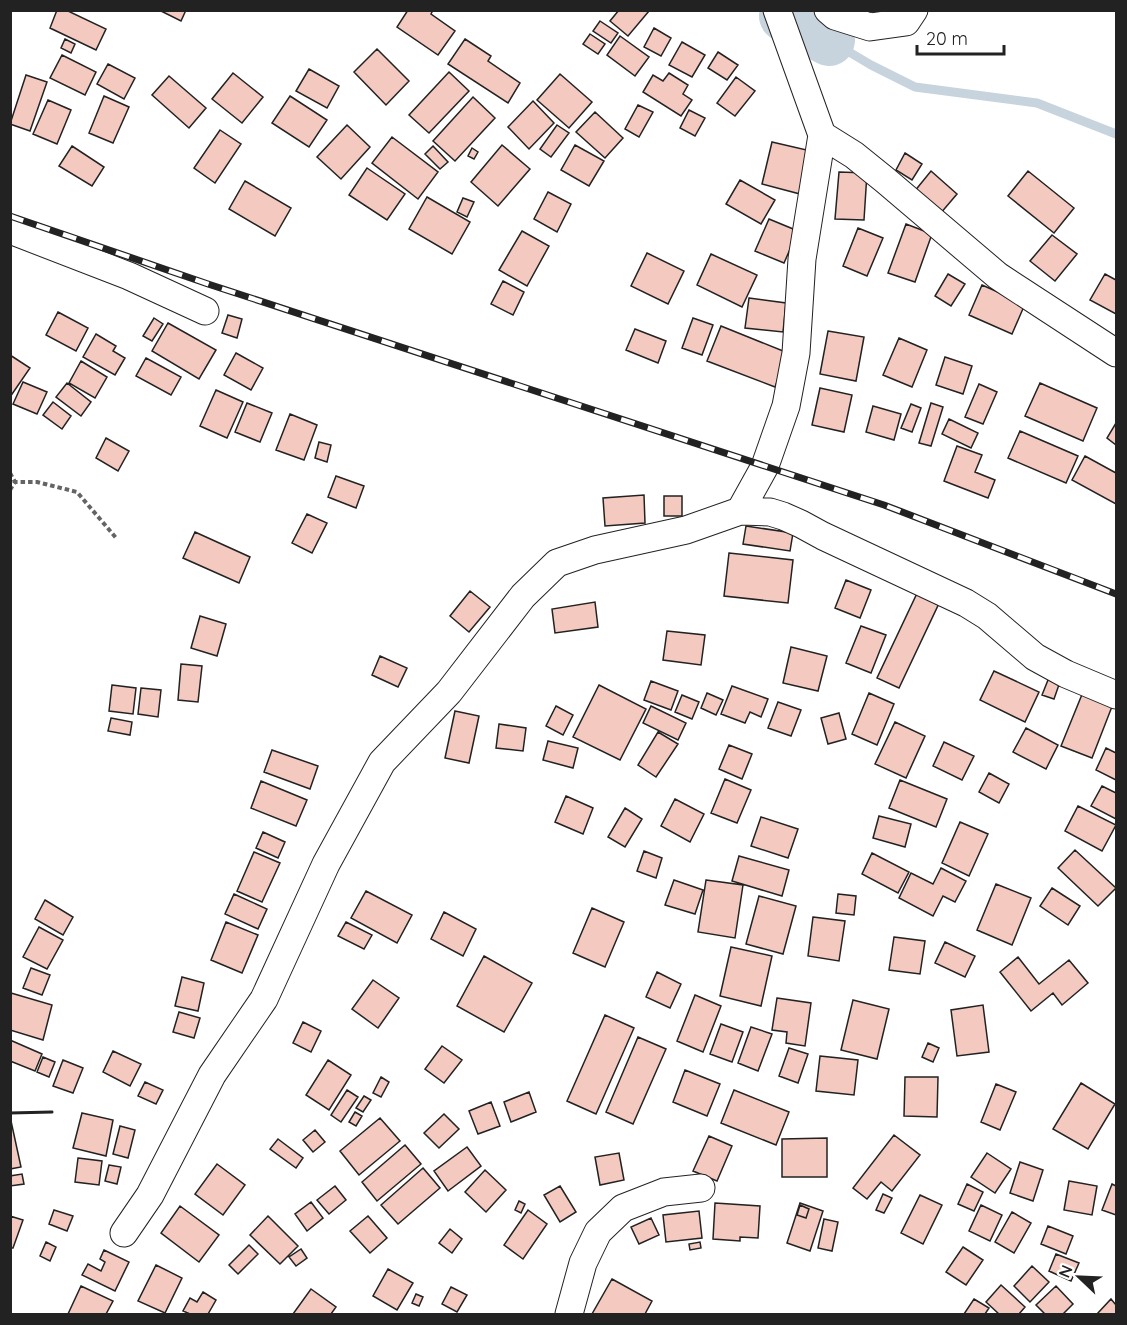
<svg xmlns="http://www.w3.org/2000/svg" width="1127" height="1325" viewBox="0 0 1127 1325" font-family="Quicksand,sans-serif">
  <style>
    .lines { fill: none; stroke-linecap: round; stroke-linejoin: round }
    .stream { stroke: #c7d3dd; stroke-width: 9 }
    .river { stroke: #c7d3dd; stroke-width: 52 }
    .building { fill: #f3c9c0; stroke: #222; stroke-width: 1.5 }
    .minor-casing { stroke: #222; stroke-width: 29 }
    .path { stroke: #646464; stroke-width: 4; stroke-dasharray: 4.5 3; stroke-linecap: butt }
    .minor { stroke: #fff; stroke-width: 27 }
    .rail-casing { stroke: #222; stroke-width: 7 }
    .rail { stroke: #fff; stroke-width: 4.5; stroke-dasharray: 14; stroke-linecap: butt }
    .wall { stroke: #222; stroke-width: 3 }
  </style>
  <rect width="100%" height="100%" fill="#fff"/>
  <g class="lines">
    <path class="stream" d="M829,40L871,65L915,87L1037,103L1116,134"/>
    <path class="river" d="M785,16L829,40"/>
  </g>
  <path class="building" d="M57,10H66L106,29L96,50L50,28Z
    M159,10H186L181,21Z
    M408,10H433L431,14L455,31L438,55L397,27Z
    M619,10H648L649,11L628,36L610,21Z
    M600,21L618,33L611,43L593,31Z
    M654,28L671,38L661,56L644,47Z
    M590,34L605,44L598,54L583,44Z
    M620,36L649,57L635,76L607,55Z
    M65,39L75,44L71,53L61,48Z
    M465,39L491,56L488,61L520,83L508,103L448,64Z
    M682,42L705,55L692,77L669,65Z
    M377,49L409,81L386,105L354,72Z
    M718,52L738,65L727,80L708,68Z
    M62,55L96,72L85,95L50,78Z
    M108,64L135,78L124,99L97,84Z
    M309,69L339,86L327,108L296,91Z
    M449,72L469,91L429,133L409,115Z
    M233,73L263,97L242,123L212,99Z
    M669,73L688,85L683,94L692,100L681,116L643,92L653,75L663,81Z
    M560,74L592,102L569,128L537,100Z
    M26,75L47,82L30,131L10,124Z
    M169,76L206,108L189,128L152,95Z
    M736,77L755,91L735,116L717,103Z
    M104,96L129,107L113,143L89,133Z
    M290,96L327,120L309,147L272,123Z
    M473,97L495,118L455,161L433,141Z
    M48,100L71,110L57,144L33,134Z
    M533,101L554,123L529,149L508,127Z
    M638,105L653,112L639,137L625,129Z
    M689,110L705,118L695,136L680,128Z
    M595,112L623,138L605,158L576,132Z
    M347,125L370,147L341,179L317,157Z
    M557,125L569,133L551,157L540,149Z
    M220,130L241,144L215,183L194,168Z
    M392,137L438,172L418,199L372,163Z
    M772,142L811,151L800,194L762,184Z
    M502,145L530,169L498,206L471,182Z
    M575,145L604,161L589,186L561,170Z
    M72,146L104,167L92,186L59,166Z
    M433,146L448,162L440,169L425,154Z
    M472,148L478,152L474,159L468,156Z
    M905,153L922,164L912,180L896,170Z
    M367,168L405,194L387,220L349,195Z
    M931,171L957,194L940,214L914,192Z
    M1028,171L1074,208L1054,233L1008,196Z
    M839,172L867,173L864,220L835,219Z
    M740,180L775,200L761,224L726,204Z
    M245,181L291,208L275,236L229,209Z
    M548,192L571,204L557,232L534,219Z
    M427,197L470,222L452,254L409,229Z
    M463,198L474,202L467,217L457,212Z
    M769,219L798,231L784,263L755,251Z
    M906,224L932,234L915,282L888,273Z
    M858,228L883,238L867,276L843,266Z
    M522,231L549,246L527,286L499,270Z
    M1052,235L1077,254L1055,281L1030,261Z
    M647,253L684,271L668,304L631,286Z
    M711,254L757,275L742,307L697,285Z
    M948,274L965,284L951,306L935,296Z
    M1105,274L1116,280V314L1090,300Z
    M503,281L524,292L513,315L491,304Z
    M982,285L1025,304L1012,334L969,315Z
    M749,298L786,303L783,332L745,328Z
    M58,312L88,328L76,351L46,335Z
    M228,315L242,319L237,338L222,333Z
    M154,318L163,324L152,341L143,336Z
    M693,318L713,325L702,355L682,348Z
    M168,323L216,350L199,379L152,351Z
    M721,326L788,353L775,387L707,361Z
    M635,329L666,341L658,363L626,350Z
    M828,331L864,337L856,381L820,374Z
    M96,334L116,346L113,351L125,358L115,375L83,357Z
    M899,338L927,350L912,387L883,375Z
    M236,353L263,368L251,390L224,375Z
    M10,355L30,368L10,397Z
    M945,357L972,366L963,394L936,385Z
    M146,358L181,377L171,395L136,376Z
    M81,361L107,377L95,398L69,383Z
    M23,382L47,392L37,414L13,404Z
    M67,383L91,402L81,416L56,397Z
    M1040,383L1097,408L1083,441L1025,416Z
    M979,384L997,392L983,424L965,417Z
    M820,388L852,395L844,432L812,425Z
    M216,390L243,402L227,438L200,426Z
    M53,402L71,416L62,429L43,415Z
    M247,403L272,413L260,442L235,432Z
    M931,403L943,407L931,446L919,443Z
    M911,404L921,408L912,432L901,428Z
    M873,406L901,414L894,440L866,432Z
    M290,414L317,425L304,460L276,450Z
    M949,419L978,433L971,448L942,434Z
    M1116,423V445L1107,438Z
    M1020,431L1078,456L1066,483L1008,458Z
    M106,438L129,451L118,471L96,458Z
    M319,442L331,445L327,462L315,458Z
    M957,446L982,455L975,472L995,480L988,498L944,481Z
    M1085,456L1116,473V504L1072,480Z
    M336,476L364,486L356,508L328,497Z
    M644,495L645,523L605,526L603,498Z
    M664,496H682V516H664Z
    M307,514L327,523L312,553L292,543Z
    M746,526L793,533L790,551L743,544Z
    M195,532L250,557L239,583L183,558Z
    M729,553L793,560L788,603L724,596Z
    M846,580L871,590L860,618L835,608Z
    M920,587L942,597L899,688L877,678Z
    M470,591L490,607L469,632L450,616Z
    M595,602L598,627L555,633L552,609Z
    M200,616L226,624L217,656L191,648Z
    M861,626L886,635L871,673L846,663Z
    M667,631L705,635L701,665L663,660Z
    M791,647L827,656L818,691L783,683Z
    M380,656L407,668L398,687L372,675Z
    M181,664L202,666L198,702L178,700Z
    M994,671L1039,692L1025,722L980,700Z
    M1050,675L1061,679L1054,699L1042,695Z
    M651,681L678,691L671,710L644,700Z
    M112,685L136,688L133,714L109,711Z
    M599,685L646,709L620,760L573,737Z
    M732,686L768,699L761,717L750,712L745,723L721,714Z
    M141,688L161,690L158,717L138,714Z
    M1083,692L1113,704L1092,758L1061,746Z
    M707,693L723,700L716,715L701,708Z
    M869,693L894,704L877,745L852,734Z
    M682,695L699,702L692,719L675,712Z
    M778,702L801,710L791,736L768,728Z
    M556,706L573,715L563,735L546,726Z
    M651,706L686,723L678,740L643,723Z
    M455,711L479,716L469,763L445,758Z
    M839,713L846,739L828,744L821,718Z
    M111,718L132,722L130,735L108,731Z
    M895,722L925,736L906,778L875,764Z
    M499,724L526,728L523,751L496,748Z
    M1026,728L1058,745L1046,769L1013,752Z
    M658,732L678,744L656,777L638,765Z
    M548,741L578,748L573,768L543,760Z
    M944,742L974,756L962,780L933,766Z
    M729,745L752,754L742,779L719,769Z
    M1106,748L1116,753V780L1096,770Z
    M272,750L318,766L310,789L264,772Z
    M989,773L1009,784L999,803L979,792Z
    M725,779L751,790L737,823L711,813Z
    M900,780L947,799L936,827L889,808Z
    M261,781L307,800L296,826L251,808Z
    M1102,786L1116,793V819L1091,806Z
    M566,796L593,808L583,834L555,822Z
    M675,799L704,814L690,842L661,826Z
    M1078,806L1116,825L1102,851L1065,831Z
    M625,808L642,819L625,847L608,837Z
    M879,816L911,824L905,847L873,838Z
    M761,817L798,829L788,858L751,846Z
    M960,822L988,834L969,876L942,863Z
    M263,832L285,842L278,858L256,848Z
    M1075,850L1116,888L1098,906L1058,868Z
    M644,851L662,858L656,878L637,871Z
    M254,852L280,863L262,902L237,891Z
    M872,853L909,872L898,893L862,874Z
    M739,856L789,870L782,896L732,881Z
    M941,868L966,881L955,902L943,896L933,916L899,898L911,873L933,884Z
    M674,880L703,890L695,914L665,905Z
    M706,880L743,885L735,938L698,932Z
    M996,884L1031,898L1012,945L977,930Z
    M1052,888L1080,906L1068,925L1040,906Z
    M366,891L412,915L397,943L351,918Z
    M234,894L267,909L258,929L225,914Z
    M838,894L856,896L854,915L836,913Z
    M759,896L796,906L783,954L746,944Z
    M45,900L73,917L63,935L35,919Z
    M592,908L624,922L605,967L573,953Z
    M444,912L476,929L463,956L431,939Z
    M813,917L845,921L839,961L808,956Z
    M226,922L258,935L242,973L211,960Z
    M346,922L372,935L364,949L338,936Z
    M39,927L63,940L47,969L23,957Z
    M894,937L925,941L920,974L889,970Z
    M945,942L975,956L965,977L935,963Z
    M731,947L772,956L761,1006L720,996Z
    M484,956L532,983L504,1032L457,1006Z
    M1018,957L1039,984L1069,960L1088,983L1062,1005L1053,993L1031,1011L1000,972Z
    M31,968L50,975L42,995L23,988Z
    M657,972L681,984L670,1008L646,997Z
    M182,977L204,983L198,1011L175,1006Z
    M373,980L399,998L378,1028L352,1009Z
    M11,993L52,1005L43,1040L10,1030Z
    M695,995L721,1006L703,1052L677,1041Z
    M777,998L811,1003L805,1046L786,1043L787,1032L772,1030Z
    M853,1000L889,1009L877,1059L841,1050Z
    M983,1005L989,1052L957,1056L951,1010Z
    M179,1012L200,1018L194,1038L173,1032Z
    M605,1015L634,1028L596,1114L567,1101Z
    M303,1022L321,1031L311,1052L293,1043Z
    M721,1024L743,1032L732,1062L710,1054Z
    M751,1027L772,1034L758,1071L738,1063Z
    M638,1037L666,1049L633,1124L606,1112Z
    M10,1040L42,1054L35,1071L10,1061Z
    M928,1043L939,1048L933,1062L922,1057Z
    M442,1046L462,1060L444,1083L425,1069Z
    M789,1048L808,1054L798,1083L779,1076Z
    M113,1051L141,1064L130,1086L103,1072Z
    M820,1056L858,1060L854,1095L816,1091Z
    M43,1057L55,1062L49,1077L37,1072Z
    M63,1060L83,1068L73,1093L53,1086Z
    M328,1060L351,1075L329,1110L306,1095Z
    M685,1070L720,1084L707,1116L673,1102Z
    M381,1077L389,1082L381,1097L373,1093Z
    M905,1077H938L937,1117L904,1116Z
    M145,1082L163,1090L156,1104L138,1096Z
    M1081,1083L1115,1104L1088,1149L1053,1129Z
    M996,1084L1016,1092L1000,1130L981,1122Z
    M347,1090L358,1097L341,1122L331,1115Z
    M734,1090L789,1112L776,1145L721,1123Z
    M529,1092L536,1112L511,1122L504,1102Z
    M364,1096L371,1100L363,1112L356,1108Z
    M491,1102L500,1126L478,1134L469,1111Z
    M355,1112L362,1116L356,1126L349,1122Z
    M82,1113L113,1120L106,1156L73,1148Z
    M444,1114L459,1129L439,1148L424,1133Z
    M380,1118L400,1141L359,1175L340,1151Z
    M11,1121L21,1167L10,1169V1121Z
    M120,1126L135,1130L128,1158L113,1154Z
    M315,1130L325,1142L313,1152L303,1140Z
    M894,1135L920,1155L892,1191L881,1182L867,1199L853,1188Z
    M709,1136L732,1146L717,1181L693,1171Z
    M827,1138V1177H782V1139Z
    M278,1139L303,1158L296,1168L270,1149Z
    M405,1145L421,1164L377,1201L362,1182Z
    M467,1147L481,1166L448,1191L434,1171Z
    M619,1153L624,1180L600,1185L595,1157Z
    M987,1153L1011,1169L995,1193L971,1177Z
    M78,1158L102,1161L99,1185L75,1182Z
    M1020,1162L1043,1170L1033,1201L1010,1193Z
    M217,1164L245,1185L223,1215L195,1194Z
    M109,1165L121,1167L117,1184L105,1181Z
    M423,1168L440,1188L398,1224L381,1205Z
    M485,1170L506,1190L486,1212L465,1192Z
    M22,1174L24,1184L10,1186V1176Z
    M1069,1181L1097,1186L1092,1215L1064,1210Z
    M967,1184L983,1192L974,1211L958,1204Z
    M1112,1184L1116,1186V1215L1102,1210Z
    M335,1186L346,1200L329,1214L317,1200Z
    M560,1186L576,1212L560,1222L544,1195Z
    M883,1194L892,1198L884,1213L876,1210Z
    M920,1195L942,1205L923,1244L901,1233Z
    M519,1201L525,1204L521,1213L515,1210Z
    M311,1202L323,1218L307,1231L295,1214Z
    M715,1203L760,1206L758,1238L740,1237V1241L713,1239Z
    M800,1203L823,1211L810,1251L787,1243Z
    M800,1205L809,1209L806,1218L797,1215Z
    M981,1205L1002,1215L990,1241L969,1231Z
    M180,1206L219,1235L199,1262L161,1233Z
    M54,1210L73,1216L67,1231L49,1224Z
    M528,1210L547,1224L523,1259L504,1245Z
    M699,1211L702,1238L666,1242L663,1215Z
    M1012,1212L1031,1223L1014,1253L995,1242Z
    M10,1216L23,1220L13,1248H10Z
    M268,1216L298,1246L280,1264L250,1235Z
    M368,1216L387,1238L370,1253L350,1231Z
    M651,1218L659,1235L639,1244L631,1227Z
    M824,1219L838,1222L832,1251L818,1248Z
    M1048,1226L1073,1236L1066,1254L1041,1244Z
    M450,1229L462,1239L452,1253L439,1243Z
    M46,1242L56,1247L50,1261L40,1256Z
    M700,1242L701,1248L690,1250L689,1244Z
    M249,1245L258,1254L238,1274L229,1265Z
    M963,1247L983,1260L966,1285L946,1272Z
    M301,1249L307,1258L296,1266L289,1257Z
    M104,1250L129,1262L115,1291L82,1275L88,1264L101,1271L105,1262L100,1259Z
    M1056,1254L1079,1263L1071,1281L1049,1271Z
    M156,1265L182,1278L165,1313L138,1301Z
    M1032,1266L1049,1282L1030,1302L1014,1286Z
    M388,1269L413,1283L397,1310L373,1296Z
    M612,1279L652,1301L645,1314H647H592Z
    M1001,1285L1025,1307L1019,1314H999L986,1302Z
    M81,1286L113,1301L106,1314H68Z
    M1056,1286L1073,1304L1063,1314H1045L1036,1305Z
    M451,1287L467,1295L457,1312L442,1304Z
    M311,1289L336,1307L331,1314H293Z
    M203,1292L216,1300L208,1314H190L183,1311L190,1298L197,1302Z
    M416,1294L423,1297L419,1306L412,1303Z
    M974,1299L989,1308L985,1314H964Z
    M1111,1299L1116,1305V1314H1097Z"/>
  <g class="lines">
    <defs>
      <path id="minor" d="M777,10L822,135L854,155L885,180L998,276L1116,353
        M828,10L835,16L870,27L906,22L914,10
        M10,230L129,276L205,311
        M740,511L765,466L786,406L796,353L802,259L822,135
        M124,1233L150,1195L212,1075L264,999L326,864L382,762L449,692L523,596L557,563L595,550L686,530L740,511L770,512L783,516L801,524L823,536L966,603L987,616L1035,657L1066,674L1116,695
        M569,1314L583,1263L598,1232L623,1208L664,1192L701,1188"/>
    </defs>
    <use href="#minor" class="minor-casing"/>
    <path class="path" d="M10,473L15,482
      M10,490L15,482H37L77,492L117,539"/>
    <use href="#minor" class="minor"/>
    <defs>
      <path id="rail" d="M10,216L208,284L884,505L1116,594"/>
    </defs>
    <use href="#rail" class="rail-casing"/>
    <use href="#rail" class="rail"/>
    <path class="wall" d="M10,1113L52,1112"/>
  </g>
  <rect width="1127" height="1325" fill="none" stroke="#222222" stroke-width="24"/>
  <g transform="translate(1079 1277) rotate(293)" stroke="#ffffff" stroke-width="4.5" paint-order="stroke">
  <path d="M0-4.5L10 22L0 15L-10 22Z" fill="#222222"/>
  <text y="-9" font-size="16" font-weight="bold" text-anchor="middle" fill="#222222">N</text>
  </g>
  <path d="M917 45v9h87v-9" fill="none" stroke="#222222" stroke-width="3"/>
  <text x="926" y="45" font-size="18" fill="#222222" stroke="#ffffff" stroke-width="4.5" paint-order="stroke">20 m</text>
</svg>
